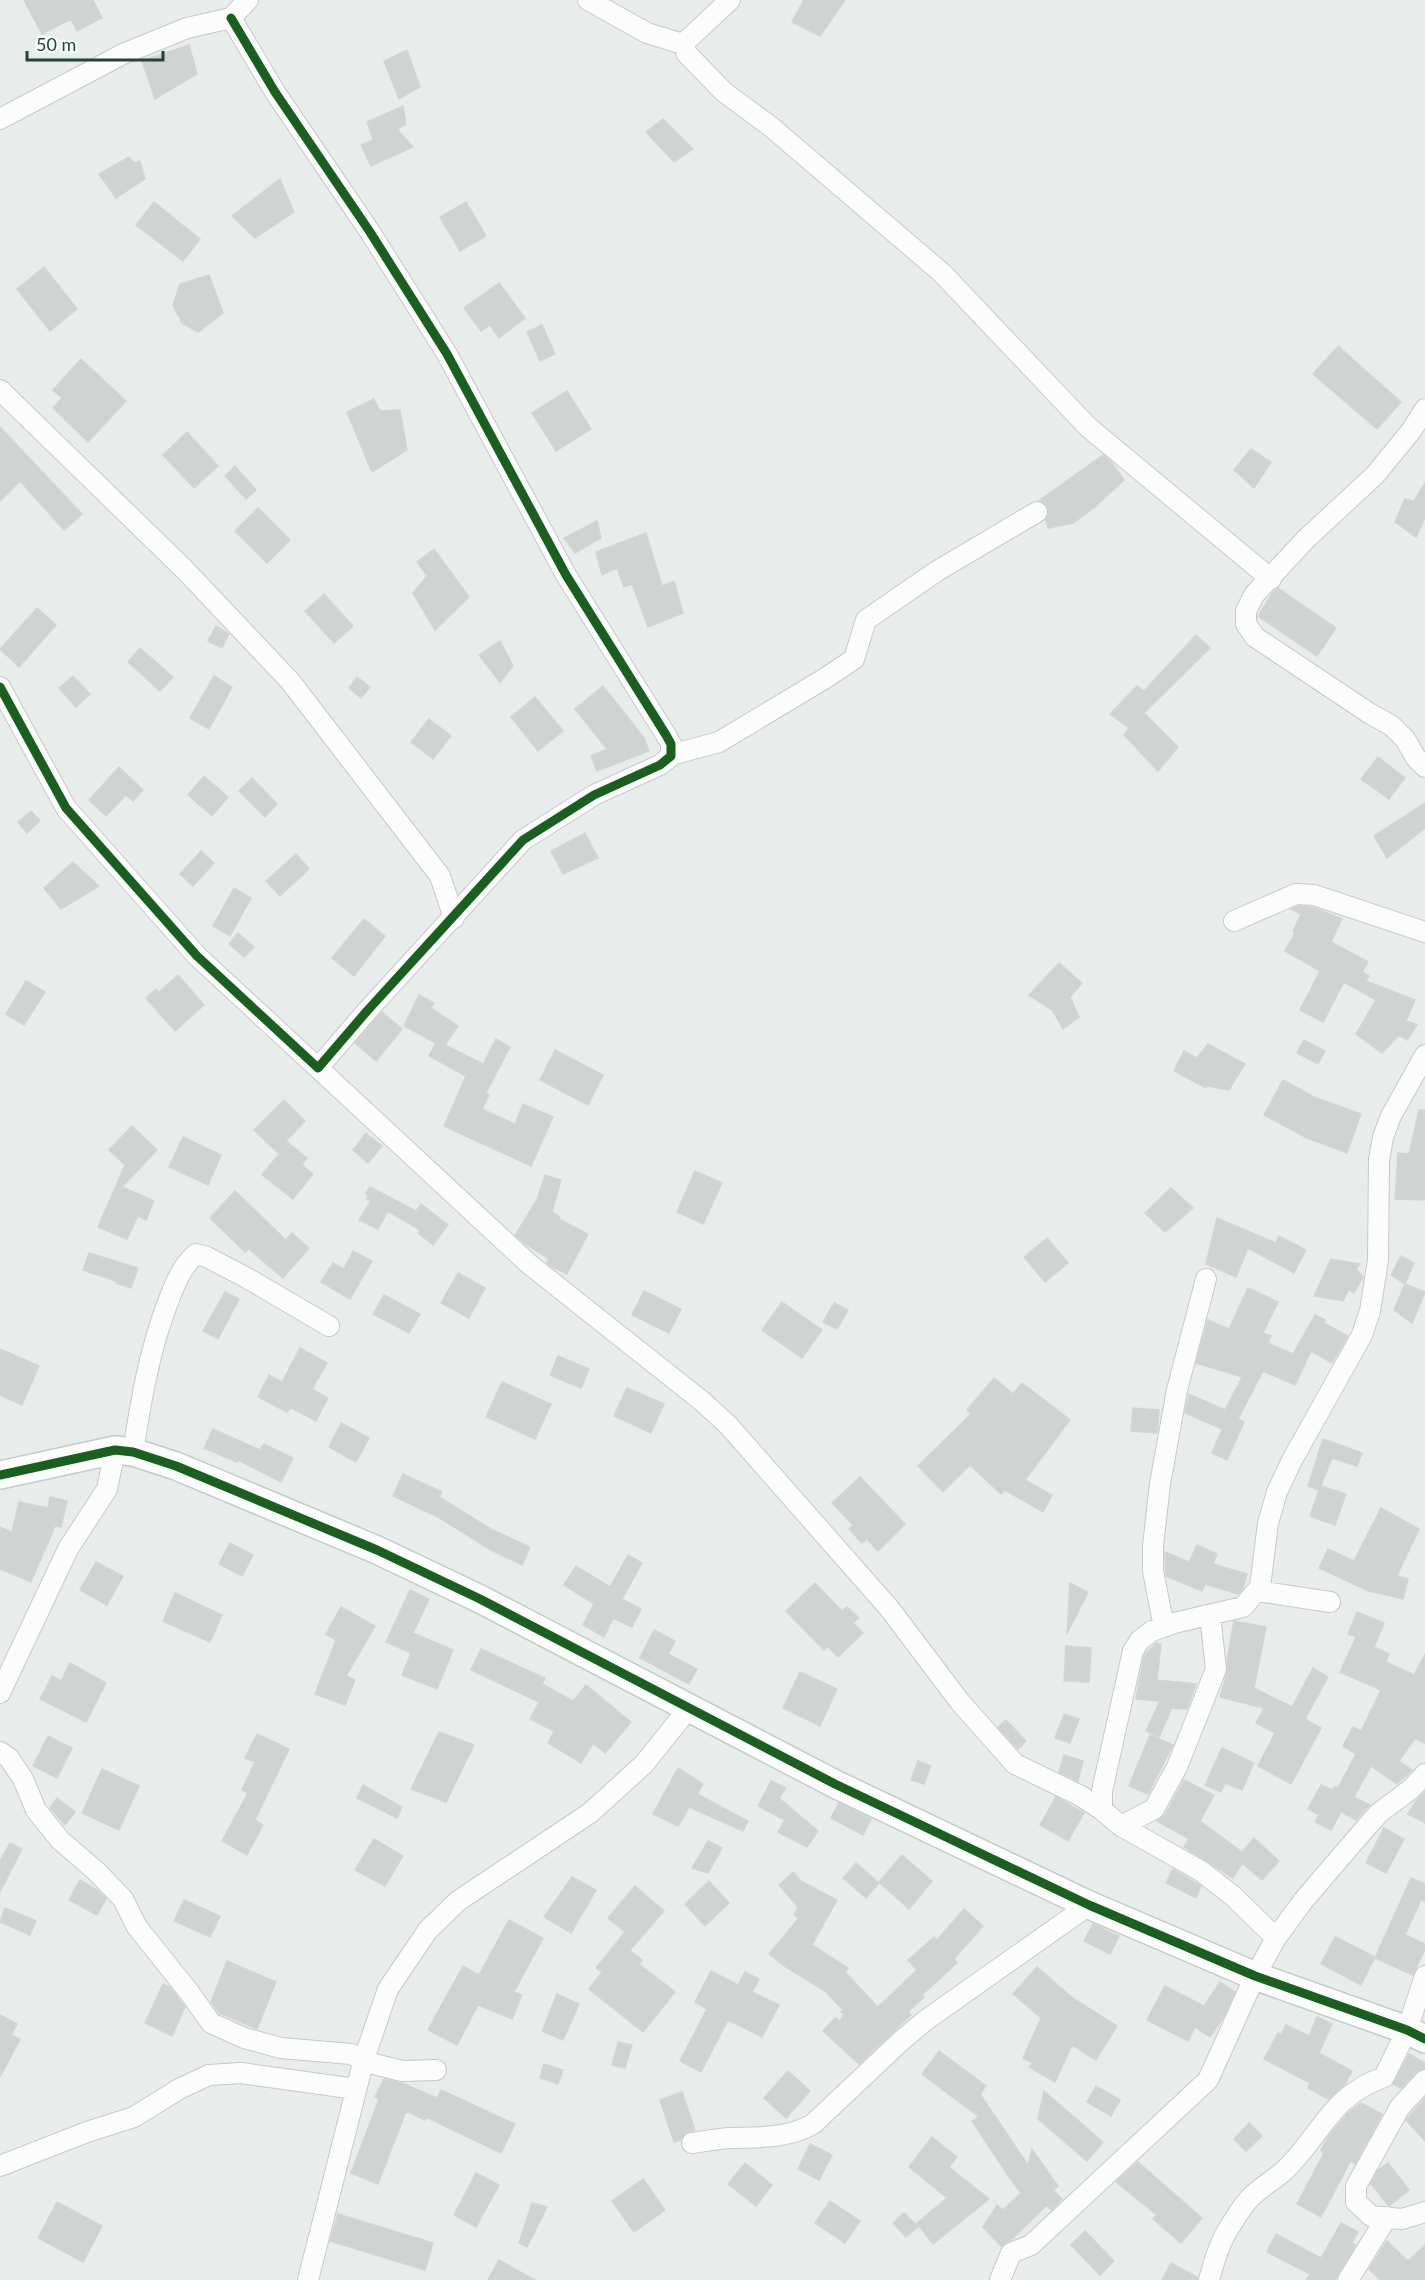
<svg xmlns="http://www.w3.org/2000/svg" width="1425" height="2280" viewBox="0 0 1425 2280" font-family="Lato,sans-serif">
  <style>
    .building { fill: #cfd4d2; stroke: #d1d6d4; stroke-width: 1.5 }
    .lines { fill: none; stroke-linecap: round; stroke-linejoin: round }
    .street-casing { stroke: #c5cac8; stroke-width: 22 }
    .secondary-casing { stroke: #c3cbc8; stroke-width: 30 }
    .street { stroke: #fcfcfc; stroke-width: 20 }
    .secondary { stroke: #fcfcfc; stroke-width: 27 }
    .cycleway-casing { stroke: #f7fbf9; stroke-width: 13 }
    .cycleway { stroke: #1b5e20; stroke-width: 9 }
  </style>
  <rect width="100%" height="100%" fill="#e8edeb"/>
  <path class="building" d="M24,0H93L102,18L77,31L71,19L42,34Z
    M804,0H845L820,36L792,22Z
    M189,45L197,74L155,99L142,61Z
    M407,50L420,87L399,99L384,61Z
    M403,106L406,124L397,129L413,147L371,166L361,145L373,140L367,122Z
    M663,119L693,149L674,162L646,132Z
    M129,157L134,163L140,161L145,179L116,198L99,174Z
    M280,179L294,212L255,238L232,216Z
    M154,202L200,239L183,261L136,225Z
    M466,202L486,236L460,251L440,217Z
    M44,267L77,309L50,331L17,289Z
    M209,275L223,313L198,332L182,323L173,305L180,284Z
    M499,283L525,318L499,338L490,325L481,331L464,308Z
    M542,325L555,354L540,361L527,332Z
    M1338,346L1401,402L1377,429L1313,374Z
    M81,359L126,401L88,442L53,408L62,398L53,390Z
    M567,391L591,429L556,451L532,413Z
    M374,399L380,411L400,410L407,450L372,472L347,412Z
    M0,427L82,514L64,530L20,481L0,501Z
    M187,432L218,466L194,488L163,455Z
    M1251,449L1271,462L1254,488L1234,470Z
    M1103,455L1111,462L1124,480L1095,507L1073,523L1048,528L1046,520L1049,511L1047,505L1040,500Z
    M235,466L256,490L246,499L225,476Z
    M1425,483V518L1416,537L1395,522L1405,499L1414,501Z
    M258,508L290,540L267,563L235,531Z
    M597,521L601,538L575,553L564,538Z
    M646,533L662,586L674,581L683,613L648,627L632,584L624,587L617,568L602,575L596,552Z
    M434,549L469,597L435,630L413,593L427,576L417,562Z
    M1278,588L1336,628L1317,656L1258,616L1273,592Z
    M324,594L353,626L334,643L305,611Z
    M37,608L56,625L19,667L0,649Z
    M216,626L229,634L222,648L208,641Z
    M1196,635L1210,648L1144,713L1178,747L1158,771L1124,735L1129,728L1110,714L1137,686L1144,691Z
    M500,641L513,666L500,682L479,655Z
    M140,648L173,677L160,691L128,662Z
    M73,676L90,694L76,707L59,688Z
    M214,676L232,687L209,729L190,718Z
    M357,677L370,687L361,698L349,688Z
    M603,686L644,738L649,751L597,771L591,756L607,749L575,709Z
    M535,697L563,731L538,751L511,717Z
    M429,719L451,736L433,759L411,742Z
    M1378,757L1405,778L1389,799L1361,779Z
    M119,767L143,790L133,801L126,795L106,816L89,800Z
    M204,776L228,797L212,816L188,795Z
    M252,778L277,804L265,817L239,791Z
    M1425,803V828L1387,858L1374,836Z
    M31,811L40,821L27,833L18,822Z
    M585,833L598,858L563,874L551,851Z
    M201,851L214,863L193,886L180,874Z
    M296,854L309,869L280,896L266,881Z
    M73,862L99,886L61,909L44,888Z
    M234,888L251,898L230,936L213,926Z
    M1298,906L1312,907L1342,919L1331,942L1368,962L1362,972L1369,976L1366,981L1415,1000L1406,1021L1417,1025L1407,1040L1399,1035L1382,1053L1356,1034L1376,1000L1344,982L1323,1022L1300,1010L1320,971L1285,951L1295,933L1293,931L1301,914L1291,909Z
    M364,919L385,936L354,976L332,958Z
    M238,933L254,947L244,957L229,944Z
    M1059,963L1082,983L1070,997L1079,1017L1063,1029L1053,1011L1029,995Z
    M178,975L204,1005L175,1031L146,998L156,989L159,992Z
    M26,981L45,992L24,1025L6,1014Z
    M419,995L434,1003L431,1008L458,1026L445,1045L483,1064L496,1039L510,1047L486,1093L489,1095L482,1109L515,1124L523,1104L553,1117L531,1166L444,1126L466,1076L429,1056L436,1043L404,1026Z
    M382,1012L402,1029L376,1061L355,1043Z
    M1304,1040L1325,1051L1318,1064L1297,1053Z
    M1208,1044L1245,1064L1229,1090L1207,1086L1206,1088L1174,1071L1184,1051L1197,1058Z
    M555,1050L603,1075L588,1105L540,1080Z
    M1283,1080L1314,1097L1361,1114L1347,1153L1307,1138L1264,1115Z
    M284,1100L305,1121L286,1141L307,1158L302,1165L313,1174L293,1199L262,1175L279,1154L254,1130Z
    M1419,1110H1425V1200L1395,1199L1398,1153L1409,1154Z
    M132,1126L157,1150L122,1187L154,1201L146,1220L138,1216L127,1239L98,1227L125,1165L109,1150Z
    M366,1133L382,1146L368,1163L353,1150Z
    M183,1137L221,1155L208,1185L169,1167Z
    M695,1171L722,1183L703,1224L677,1212Z
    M545,1175L561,1180L552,1212L560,1217L559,1219L588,1234L567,1274L551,1266L547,1263L549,1259L524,1243L515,1235L537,1200Z
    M370,1187L416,1211L421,1204L448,1225L433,1245L418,1233L420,1230L388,1211L378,1229L359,1220L371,1201L367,1199L368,1196L366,1193Z
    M1171,1188L1193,1208L1165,1232L1145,1213Z
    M235,1191L286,1240L292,1233L309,1248L283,1278L249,1249L245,1252L210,1218Z
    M1217,1218L1276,1243L1279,1236L1306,1250L1294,1273L1248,1248L1236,1277L1206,1264Z
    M1047,1238L1068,1263L1045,1282L1024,1257Z
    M353,1251L372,1261L350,1299L321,1282L333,1263L344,1269Z
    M89,1253L138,1268L131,1288L116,1283V1281L83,1270Z
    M1401,1256L1414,1263L1405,1284L1391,1275Z
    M1331,1259L1360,1264L1356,1269L1363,1277L1354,1293L1349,1289L1343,1301L1314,1296Z
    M458,1273L485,1288L469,1318L441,1303Z
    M1405,1284L1425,1292L1412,1323L1394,1310Z
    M1248,1288L1278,1302L1263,1333L1271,1336L1268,1343L1293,1354L1315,1315L1325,1320L1324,1323L1348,1336L1332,1363L1311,1351L1295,1385L1263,1371L1238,1419L1244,1422L1227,1460L1212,1453L1222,1429L1185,1413L1189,1394L1225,1410L1242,1377L1196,1363L1208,1320L1229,1329Z
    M644,1291L681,1309L669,1333L632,1315Z
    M225,1292L239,1299L218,1339L203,1331Z
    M384,1295L420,1314L409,1333L373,1314Z
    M782,1302L822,1330L802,1358L762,1330Z
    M834,1303L848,1310L837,1329L823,1322Z
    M300,1348L327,1363L312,1389L328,1398L316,1421L290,1407L287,1412L258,1397L269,1375L282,1382Z
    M0,1349L39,1366L22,1405L0,1395Z
    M558,1356L589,1369L581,1388L550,1375Z
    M994,1378L1013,1394L1022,1383L1070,1420L1025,1480L1052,1495L1043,1512L1005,1490L1001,1494L970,1465L943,1492L918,1466L971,1414L967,1410Z
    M502,1382L551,1404L535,1439L486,1417Z
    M627,1388L664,1404L651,1433L614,1416Z
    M1133,1408L1159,1410L1157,1433L1131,1431Z
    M341,1423L369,1438L356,1462L329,1447Z
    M213,1429L260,1450L264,1444L293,1458L281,1482L238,1460L237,1462L204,1448Z
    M1323,1439L1362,1453L1357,1466L1332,1458L1321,1486L1346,1494L1335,1525L1310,1516L1319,1490L1308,1486Z
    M403,1474L442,1492L439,1497L491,1529L530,1547L522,1565L491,1550L438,1517L393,1496Z
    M860,1477L905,1524L878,1551L867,1539L862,1543L849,1529L853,1525L832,1503Z
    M50,1497L67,1501L61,1527L55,1526L31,1582L0,1569V1527L12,1532L19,1502L48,1508Z
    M1381,1508L1419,1529L1397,1576L1408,1579L1403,1599L1369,1591L1319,1568L1328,1549L1354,1561Z
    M230,1543L253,1555L242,1576L219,1564Z
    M1197,1545L1217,1554L1213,1564L1247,1574L1243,1589L1238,1594L1205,1584L1202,1591L1166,1576L1165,1552L1189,1562Z
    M628,1555L642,1563L622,1599L641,1609L632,1627L613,1618L604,1637L583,1625L594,1604L564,1585L576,1566L610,1587Z
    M96,1562L123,1576L107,1605L80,1590Z
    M815,1583L842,1611L847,1607L859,1618L853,1623L863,1633L838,1657L827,1646L824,1650L786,1611Z
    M1070,1583L1088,1592L1067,1634Z
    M410,1590L429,1599L413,1633L453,1650L437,1689L402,1675L411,1653L386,1642Z
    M175,1593L222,1615L210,1642L163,1621Z
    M341,1607L375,1626L346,1676L355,1680L345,1705L315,1694L336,1640L326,1634Z
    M1357,1612L1384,1623L1374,1647L1389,1654L1386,1662L1414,1675L1425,1654V1743L1415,1738L1399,1761L1412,1770L1397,1784L1371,1766L1354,1797L1370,1805L1356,1820L1341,1812L1331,1830L1315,1822L1319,1815L1308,1809L1321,1785L1332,1790L1335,1786L1338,1788L1356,1754L1343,1746L1353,1727L1361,1731L1381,1690L1340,1672L1356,1637L1348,1634Z
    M1234,1621L1266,1627L1254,1688L1292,1707L1313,1668L1328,1677L1305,1719L1321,1728L1291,1784L1258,1766L1275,1733L1256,1723L1264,1708L1220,1697L1227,1673V1659Z
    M654,1630L675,1641L668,1654L697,1669L689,1684L640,1658Z
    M1156,1643L1161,1644L1157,1680L1196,1684L1187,1709L1172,1708L1159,1737L1146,1731L1160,1701L1136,1699L1144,1656Z
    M1066,1646L1091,1648L1089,1682L1064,1681Z
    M481,1649L545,1678L542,1684L573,1701L586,1685L631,1722L605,1753L593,1743L581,1763L548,1743L554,1731L530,1719L539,1702L471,1670Z
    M70,1663L106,1683L86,1722L40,1699L52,1676L61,1681Z
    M800,1672L837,1689L820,1726L783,1708Z
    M1064,1714L1079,1719L1070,1743L1055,1738Z
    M1006,1720L1026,1741L1018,1749L998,1727Z
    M439,1732L474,1745L446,1802L411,1789Z
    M257,1734L289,1749L255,1820L263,1825L247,1855L222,1841L248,1793L242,1790L255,1762L245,1758Z
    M1150,1735L1173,1745L1148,1794L1129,1786Z
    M48,1736L72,1748L57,1778L33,1766Z
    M1222,1748L1254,1763L1242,1790L1225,1783L1221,1792L1205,1785Z
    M1064,1755L1083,1761L1078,1781L1059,1772Z
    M918,1761L931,1766L924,1784L911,1780Z
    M678,1768L703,1784L697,1794L748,1821L743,1831L689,1807L678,1826L653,1814Z
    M102,1769L139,1786L119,1830L82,1813Z
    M1184,1780L1214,1795L1200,1821L1242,1852L1254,1838L1279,1861L1262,1880L1242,1863L1233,1878L1184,1847L1189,1839L1157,1821L1165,1815Z
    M771,1781L786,1788L779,1798L818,1831L807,1847L778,1832L785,1820L758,1806Z
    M363,1785L402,1807L397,1818L357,1798Z
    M1425,1792V1823L1408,1814L1416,1801Z
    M1056,1797L1084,1813L1068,1841L1040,1825Z
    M57,1798L75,1812L65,1825L50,1808Z
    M839,1803L871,1819L863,1835L831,1818Z
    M1384,1828L1404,1839L1386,1873L1366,1863Z
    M374,1839L403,1856L385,1886L355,1870Z
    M708,1841L722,1848L708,1873L692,1868Z
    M10,1843L22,1849L0,1892V1861Z
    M902,1855L932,1881L909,1909L879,1882Z
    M856,1863L879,1883L866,1898L843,1878Z
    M1173,1869L1201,1886L1196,1898L1166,1883Z
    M793,1872L801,1881L837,1900L812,1945L848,1968L845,1972L878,2007L917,1970L908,1960L934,1937L937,1940L964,1909L983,1926L954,1959L957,1963L922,1995L924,1997L908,2012L911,2015L859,2064L823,2031L835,2018L840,2021L844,2014L841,2012L843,2010L825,1991L784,1966L769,1954L799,1918L794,1915L798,1907L779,1885Z
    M572,1877L596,1890L571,1933L544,1917Z
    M1411,1878L1425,1884V1902L1421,1900L1405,1935L1425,1944V1949L1413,1975L1375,1958Z
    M80,1880L97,1890L106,1899L97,1915L69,1900Z
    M709,1881L729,1903L705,1926L685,1904Z
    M635,1886L664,1911L630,1950L642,1960L639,1964L675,1992L643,2032L589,1989L602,1972L596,1968L625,1932L608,1918Z
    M184,1900L220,1916L210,1937L174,1921Z
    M5,1908L36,1921L30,1935L0,1922Z
    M509,1920L543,1938L514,1992L522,1995L512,2019L478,2005L457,2045L428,2030L463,1966L479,1975Z
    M1093,1924L1119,1936L1110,1954L1084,1941Z
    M1335,1937L1375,1957L1361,1985L1321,1964Z
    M227,1961L276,1982L257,2029L219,2013L211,2002Z
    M1037,1967L1074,1999L1117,2026L1096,2060L1072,2045L1055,2082L1029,2067L1033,2063L1023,2058L1041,2018L1013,1994Z
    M711,1971L738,1985L745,1972L759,1979L752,1992L779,2005L762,2037L728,2020L701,2072L680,2061L707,2009L695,2002Z
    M1220,1982L1235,1992L1223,2018L1210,2037L1195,2027L1188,2041L1147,2020L1165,1986L1204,2006Z
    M163,1984L170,1987L185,2007L172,2036L145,2023Z
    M557,1994L579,2004L563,2040L542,2031Z
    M0,2015L17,2024L11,2035L20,2039L0,2077Z
    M1317,2017L1332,2024L1319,2053L1352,2071L1345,2084L1328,2099L1308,2088L1310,2083L1264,2059L1278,2033L1281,2035L1286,2025L1309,2036Z
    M618,2042L632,2045L625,2068L612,2065Z
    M939,2051L986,2086L980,2094L1028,2165L1032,2149L1058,2186L1053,2190L1062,2199L1051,2210L1047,2205L1011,2240L1001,2246L983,2227L997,2205L1003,2210L1021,2193L1012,2181L1014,2179L1011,2180L972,2121L979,2117L922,2074Z
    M1409,2054L1425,2063V2068L1417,2071L1401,2088L1393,2084Z
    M544,2064L563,2070L558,2084L540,2078Z
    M788,2071L810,2091L786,2118L764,2098Z
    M384,2079L402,2083L437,2098L441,2090L515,2124L501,2153L426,2117L425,2120L406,2111L378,2184L351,2173L379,2099L375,2097Z
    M1096,2086L1120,2100L1111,2116L1087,2102Z
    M1044,2091L1103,2142L1087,2161L1038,2119Z
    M682,2092L695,2130L685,2133L681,2140L674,2142L660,2100Z
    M1425,2098V2141L1406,2120Z
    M1361,2103L1382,2114L1355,2164L1351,2160L1321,2217L1297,2204L1324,2153L1321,2150L1328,2137L1347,2114Z
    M1249,2123L1262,2136L1246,2151L1234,2139Z
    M932,2137L957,2157L949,2167L989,2199L933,2244L917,2223L947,2198L909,2167Z
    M810,2144L832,2155L819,2180L798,2169Z
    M1138,2162L1202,2218L1181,2243L1153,2219L1157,2215L1116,2182Z
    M745,2163L772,2185L756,2206L728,2184Z
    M1388,2163L1409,2190L1389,2206L1371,2184L1378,2170Z
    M476,2173L499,2185L476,2227L454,2215Z
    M643,2179L665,2210L634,2232L612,2201Z
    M830,2201L860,2221L845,2243L815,2223Z
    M57,2202L102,2226L83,2262L38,2238Z
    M532,2203L547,2207L527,2247L519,2243Z
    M904,2213L918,2227L906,2237L893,2223Z
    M338,2214L433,2243L425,2270L330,2241Z
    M1341,2223L1358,2232L1352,2243L1356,2245L1335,2280H1306L1310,2274L1267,2252L1276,2234L1321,2258Z
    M1085,2231L1114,2261L1100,2275L1071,2245Z
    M1387,2241L1408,2261L1425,2245V2280H1380L1369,2269Z
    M499,2260L535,2280H488Z
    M1171,2263L1197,2277V2280H1162Z"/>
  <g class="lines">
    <defs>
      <path id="street" d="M588,0L647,33L683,44L687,54L724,92L770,126L942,273L1088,427L1271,579
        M683,44L730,0
        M0,119L123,54L187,28L231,18L248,0
        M0,390L184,569L290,681L440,876L454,918
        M1425,409L1411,431L1375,475L1306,539L1254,595L1246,611V624L1255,637L1369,713L1392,726L1405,739L1416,758L1425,767
        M0,687L66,808L197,956L318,1068L367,1011L523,840L594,795L660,765L671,756V744L666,735L566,575L447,354L370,232L275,92L231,18
        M671,755L719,742L824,679L854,659L866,620L937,571L1037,512
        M1234,921L1296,894L1314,895L1425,932
        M318,1068L529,1264L703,1402L728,1425L889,1608L960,1702L1015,1764L1081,1796L1102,1810
        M133,1452C141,1401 149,1351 168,1302C175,1284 181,1267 196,1254L207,1257L247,1278L329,1326
        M1257,1591L1330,1602
        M1164,1627L1153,1571V1546L1160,1484L1177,1390L1206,1279
        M0,1693L68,1549L107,1489L115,1450
        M0,1752L9,1758L23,1779L36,1810L60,1840L96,1871L123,1899L137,1927L189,1992L211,2023L244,2038L281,2048L351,2054L374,2064L402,2071L436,2070
        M1121,1826L1154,1809L1177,1767L1216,1669L1210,1615
        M1276,1938L1233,1896L1201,1871L1121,1826L1102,1810V1791L1133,1651L1140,1640L1152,1631L1174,1623L1243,1607L1260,1587L1268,1523L1277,1492L1291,1462L1362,1335L1370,1311L1378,1260L1379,1160L1383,1137L1391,1116L1425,1055
        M1425,2080L1400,2107L1356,2186V2202L1371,2216L1402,2219L1425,2212
        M692,2143C705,2141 717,2139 730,2138C760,2137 786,2139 813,2124L901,2041L926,2020L1089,1905
        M0,2166L87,2132L134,2117L179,2089L209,2075L241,2073L356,2089
        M308,2280L364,2059L388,1989L428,1930L458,1901L590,1813L644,1764L688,1709
        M1000,2280L1011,2253L1031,2245L1208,2080L1255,1976L1276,1938L1303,1901L1363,1831L1379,1813L1411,1789L1425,1774
        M1209,2280C1214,2262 1220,2240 1231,2225C1237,2215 1244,2203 1253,2195C1263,2186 1275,2179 1285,2170C1323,2133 1329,2097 1384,2077L1407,2030L1425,1976
        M1348,2280L1387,2217"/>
      <path id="secondary" d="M0,1475L115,1450L133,1452L176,1466L377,1550L480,1599L835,1784L1089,1905L1255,1976L1407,2030L1425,2039"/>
    </defs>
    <use href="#street" class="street-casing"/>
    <use href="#secondary" class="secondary-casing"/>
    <use href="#street" class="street"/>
    <use href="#secondary" class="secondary"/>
    <defs>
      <path id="cycleway" d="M0,687L66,808L197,956L318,1068L367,1011L523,840L594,795L660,765L671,756V744L666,735L566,575L447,354L370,232L275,92L231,18
        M0,1475L115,1450L133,1452L176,1466L377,1550L480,1599L835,1784L1089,1905L1255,1976L1407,2030L1425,2039"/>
    </defs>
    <use href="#cycleway" class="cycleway-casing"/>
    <use href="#cycleway" class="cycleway"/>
  </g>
  <path d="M27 51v9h136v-9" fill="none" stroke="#24423a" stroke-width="3"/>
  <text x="36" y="51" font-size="18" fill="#24423a" stroke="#f7fbf9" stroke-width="4.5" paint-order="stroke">50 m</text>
</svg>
